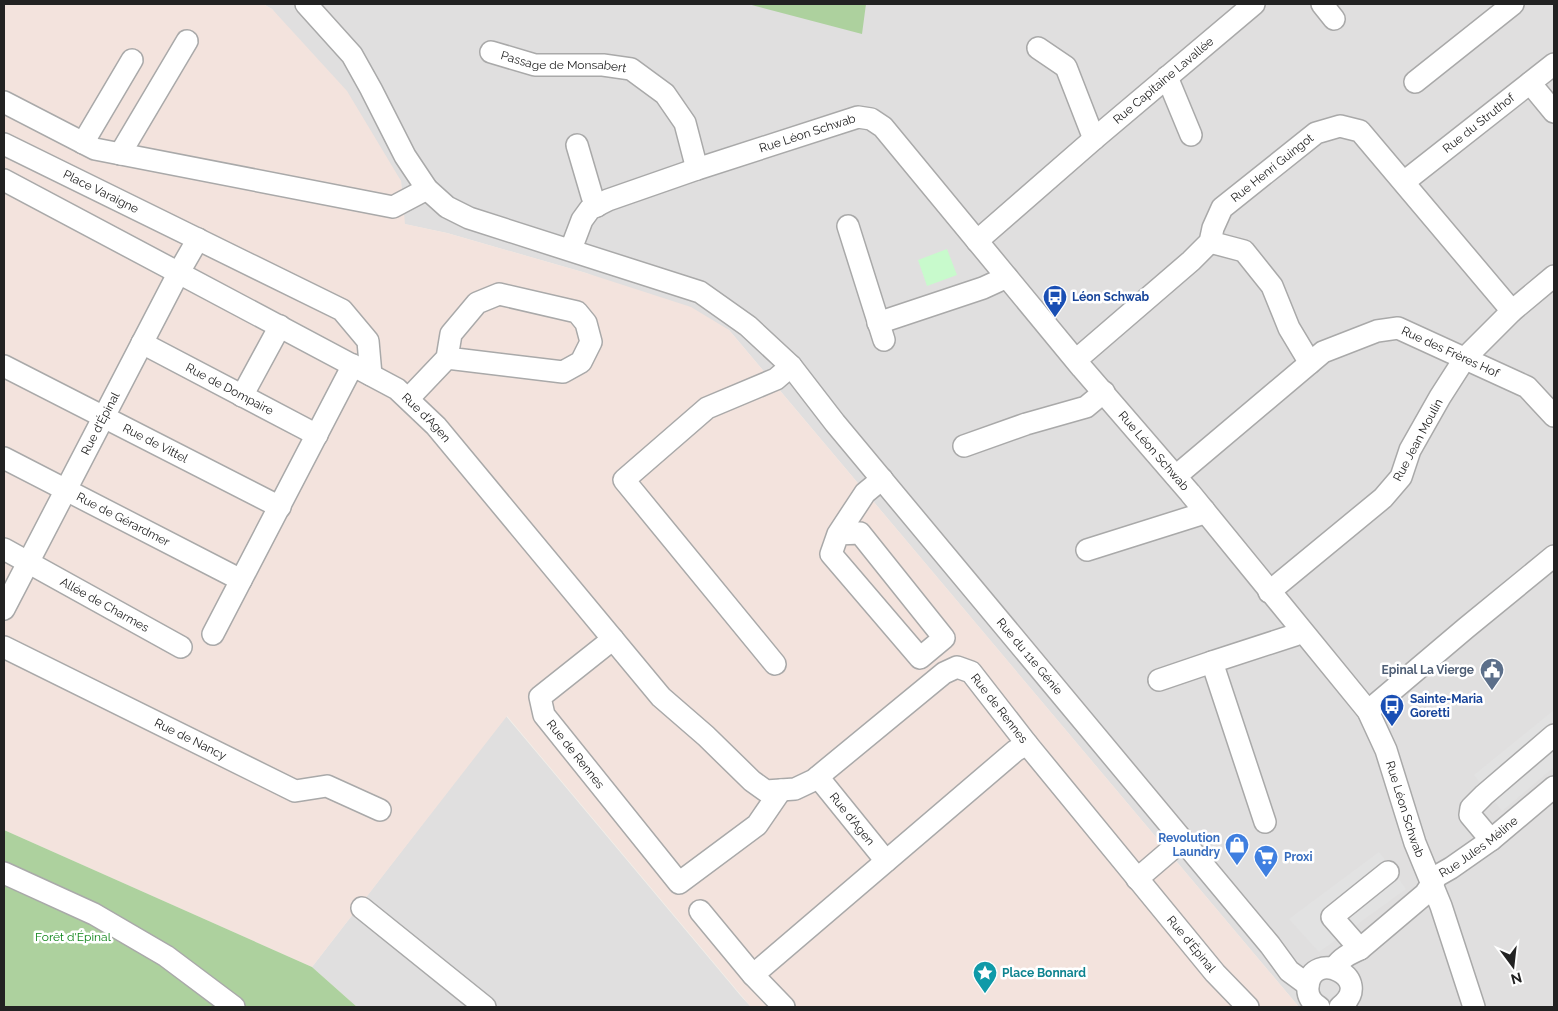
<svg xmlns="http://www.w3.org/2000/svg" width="1558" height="1011" viewBox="0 0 1558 1011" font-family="Raleway,sans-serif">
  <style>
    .residential { fill: #e0dfdf }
    .military { fill: #f3e3dd }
    .forest { fill: #add19e }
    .park { fill: #c8facc }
    .parking { fill: #e2e2e2 }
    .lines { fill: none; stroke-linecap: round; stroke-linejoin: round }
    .minor-casing { stroke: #a9a9a9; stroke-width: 24 }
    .minor { stroke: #fff; stroke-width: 21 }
    .labels { text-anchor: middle; stroke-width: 5; stroke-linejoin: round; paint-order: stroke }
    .street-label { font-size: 12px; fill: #222; stroke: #fff }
    .transit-label { font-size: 12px; font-weight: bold; fill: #164399; stroke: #fff; text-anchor: start }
    .service-label { font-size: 12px; font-weight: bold; fill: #4e5e75; stroke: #fff; text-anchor: end }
    .shop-label { font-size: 12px; font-weight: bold; fill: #366cbe; stroke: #fff; text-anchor: end }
    .park-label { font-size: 12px; fill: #0c8416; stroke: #fff }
    .culture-label { font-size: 12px; font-weight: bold; fill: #0d838f; stroke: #fff; text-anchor: start }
  </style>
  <rect width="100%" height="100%" fill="#f2efe9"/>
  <path class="residential" d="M263,4H1554V1007H1299L729,330L586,273L447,233L404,224L401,181L272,9Z
    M506,716L740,995L751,1007H357L312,967Z"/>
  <path class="military" d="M4,4H263L272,9L347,91L401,181L405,224L447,233L586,273L691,307L729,330L1299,1007H751L507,716L312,967L4,830Z"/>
  <path class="forest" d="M748,4H866L862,34Z
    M4,830L312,967L357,1007H4Z"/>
  <path class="park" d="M947,249L957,275L927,286L918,260Z"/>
  <path class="parking" d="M1554,710V767L1502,811L1474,775Z
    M1379,852L1406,889L1319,952L1289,919Z"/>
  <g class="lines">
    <defs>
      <g id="minor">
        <path id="s1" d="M306,4L352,55L371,89L405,156L427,189L447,207L469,218L700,292L748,326L791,366L835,423L1270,945L1289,971L1308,985"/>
        <path d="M1322,4L1334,19"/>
        <path d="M1038,48L1066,67L1094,139"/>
        <path id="s2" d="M491,52L535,65H603L631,69L665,94L685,123L697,169"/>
        <path d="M1167,77L1191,135"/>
        <path d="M1415,82L1513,4"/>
        <path d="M1530,83L1554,112"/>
        <path d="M4,102L95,149L393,207L427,189"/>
        <path d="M83,143L132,60"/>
        <path id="s3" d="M4,144L342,310L368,341L371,375"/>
        <path d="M577,145L592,196L597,206"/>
        <path d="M120,154L187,41"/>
        <path id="s4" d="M4,180L397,389L436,426L661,697L706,736L752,781L766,791L795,789L814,780L944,673L957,667L971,672L1027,744L1215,973L1248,1007"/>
        <path id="s5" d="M1404,182L1554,64"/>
        <path d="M848,226L884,340"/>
        <path id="s6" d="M977,241L1094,139L1254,4"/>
        <path d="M1210,242L1244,251L1272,286L1289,328L1310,363"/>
        <path id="s7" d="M571,249L582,220L590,209L608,200L697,169L858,117L871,119L883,127L1082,368L1190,493L1368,711L1386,750L1415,843L1441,906L1474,1007"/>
        <path d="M878,323L983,288L1007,277"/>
        <path id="s8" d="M142,343L317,435"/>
        <path id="s9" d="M1076,360L1191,261L1210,242L1213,228L1222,208L1316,133L1340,126L1360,131L1512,311"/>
        <path id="s10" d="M4,366L280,507"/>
        <path d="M242,396L280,326"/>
        <path d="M408,399L447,358L563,372L581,362L591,342L586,323L577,312L499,294L477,303L451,334L447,358"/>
        <path d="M964,446L1026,424L1086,407L1104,392"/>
        <path id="s11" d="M4,458L241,580"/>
        <path id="s12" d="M1176,476L1323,352L1377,331L1398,328L1527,387L1554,416"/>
        <path d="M838,534L860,533L944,638L920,658L831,554L838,534L865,493L882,479"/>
        <path id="s13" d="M4,549L181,647"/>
        <path d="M1087,550L1198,515L1204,510"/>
        <path d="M1269,592L1383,498L1401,477L1410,450L1440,397L1465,358L1512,311L1554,276"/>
        <path id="s14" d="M4,609L179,272L198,239"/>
        <path d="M213,634L353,365"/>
        <path id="s15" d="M613,639L540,697L544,715L679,883L757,825L781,790"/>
        <path id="s16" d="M4,647L295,791L327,786L380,810"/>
        <path d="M775,664L624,480L707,408L776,379L791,366"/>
        <path d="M1159,680L1212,662"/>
        <path d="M1368,711L1466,628L1554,556"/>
        <path id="s17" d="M818,777L886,861"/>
        <path d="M1265,822L1212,662L1295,635L1301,630"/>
        <path d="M1491,840L1470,815L1471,808L1484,795L1554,735"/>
        <path d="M4,873L94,914L166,956L234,1007"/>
        <path d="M1137,879L1172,849L1182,839"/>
        <path d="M362,908L485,1007"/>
        <path d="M700,911L753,975"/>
        <path d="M1360,949L1332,917L1388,872"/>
        <path id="s18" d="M1334,968C1341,958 1349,954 1360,949L1425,894L1437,876L1451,868L1491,840L1554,787"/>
        <path d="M784,1007L753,975L1015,751L1027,744"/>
        <path d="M1319,1007C1312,1003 1307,996 1308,987C1311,947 1377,978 1340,1007"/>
      </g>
    </defs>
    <use href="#minor" class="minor-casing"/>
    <use href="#minor" class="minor"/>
  </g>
  <defs>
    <symbol id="bus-pin" viewBox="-11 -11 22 30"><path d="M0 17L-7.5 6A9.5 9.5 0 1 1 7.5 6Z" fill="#1a4fb4" stroke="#fff"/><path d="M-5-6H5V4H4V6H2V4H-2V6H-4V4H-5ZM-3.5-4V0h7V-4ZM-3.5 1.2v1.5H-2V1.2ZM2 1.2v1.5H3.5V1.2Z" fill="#fff"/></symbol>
    <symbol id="civic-pin" viewBox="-11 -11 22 30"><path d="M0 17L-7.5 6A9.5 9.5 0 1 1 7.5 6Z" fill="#5c6f8a" stroke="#fff"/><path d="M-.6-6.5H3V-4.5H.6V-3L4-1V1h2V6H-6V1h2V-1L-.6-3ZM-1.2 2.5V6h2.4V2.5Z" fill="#fff"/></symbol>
    <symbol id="shop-pin" viewBox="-11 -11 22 30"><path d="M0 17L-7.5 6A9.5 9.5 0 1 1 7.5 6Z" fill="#3f7fe0" stroke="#fff"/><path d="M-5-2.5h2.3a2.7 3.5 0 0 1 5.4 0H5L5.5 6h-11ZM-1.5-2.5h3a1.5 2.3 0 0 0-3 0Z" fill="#fff"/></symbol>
    <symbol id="supermarket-pin" viewBox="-11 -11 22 30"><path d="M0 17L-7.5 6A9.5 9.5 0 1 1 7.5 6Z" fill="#3f7fe0" stroke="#fff"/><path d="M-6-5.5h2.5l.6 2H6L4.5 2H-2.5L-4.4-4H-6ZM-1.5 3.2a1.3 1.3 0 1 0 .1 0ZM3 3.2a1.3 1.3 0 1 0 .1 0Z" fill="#fff"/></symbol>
    <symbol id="sight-pin" viewBox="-11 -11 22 30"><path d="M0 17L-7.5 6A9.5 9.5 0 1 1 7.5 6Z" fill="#0f9aa8" stroke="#fff"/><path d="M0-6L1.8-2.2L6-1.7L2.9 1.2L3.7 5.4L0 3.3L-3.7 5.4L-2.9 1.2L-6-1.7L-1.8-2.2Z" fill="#fff"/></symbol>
  </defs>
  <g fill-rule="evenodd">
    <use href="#bus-pin" x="1041" y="283" width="28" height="38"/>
    <use href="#civic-pin" x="1478" y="656" width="28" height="38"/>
    <use href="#bus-pin" x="1378" y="692" width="28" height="38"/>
    <use href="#shop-pin" x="1223" y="831" width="28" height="38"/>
    <use href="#supermarket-pin" x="1252" y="843" width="28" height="38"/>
    <use href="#sight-pin" x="971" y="959" width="28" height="38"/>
  </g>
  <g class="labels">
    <g class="street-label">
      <text dy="4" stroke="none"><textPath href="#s2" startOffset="74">Passage de Monsabert</textPath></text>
      <text dy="4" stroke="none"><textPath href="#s6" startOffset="246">Rue Capitaine Lavallée</textPath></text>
      <text dy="4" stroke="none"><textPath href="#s5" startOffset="95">Rue du Struthof</textPath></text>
      <text dy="4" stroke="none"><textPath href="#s7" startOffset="275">Rue Léon Schwab</textPath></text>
      <text dy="4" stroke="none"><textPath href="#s9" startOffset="279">Rue Henri Guingot</textPath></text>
      <text dy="4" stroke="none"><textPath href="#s3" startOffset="108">Place Varaigne</textPath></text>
      <text dy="4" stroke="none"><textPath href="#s12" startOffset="329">Rue des Frères Hof</textPath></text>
      <text dy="4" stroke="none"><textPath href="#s8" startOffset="99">Rue de Dompaire</textPath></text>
      <text dy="4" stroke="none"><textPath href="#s4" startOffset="486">Rue d'Agen</textPath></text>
      <text dy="4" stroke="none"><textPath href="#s14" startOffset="209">Rue d'Épinal</textPath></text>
      <text transform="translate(1418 440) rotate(-62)" y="4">Rue Jean Moulin</text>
      <text dy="4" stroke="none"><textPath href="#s10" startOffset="170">Rue de Vittel</textPath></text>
      <text dy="4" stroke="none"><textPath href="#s7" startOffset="778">Rue Léon Schwab</textPath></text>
      <text dy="4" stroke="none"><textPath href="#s11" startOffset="134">Rue de Gérardmer</textPath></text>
      <text dy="4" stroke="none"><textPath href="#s13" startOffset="115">Allée de Charmes</textPath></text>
      <text dy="4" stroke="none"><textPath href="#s1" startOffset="1010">Rue du 11e Génie</textPath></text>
      <text dy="4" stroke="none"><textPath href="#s4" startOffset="1286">Rue de Rennes</textPath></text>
      <text dy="4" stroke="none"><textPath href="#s16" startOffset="208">Rue de Nancy</textPath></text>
      <text dy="4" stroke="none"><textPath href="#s15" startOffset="162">Rue de Rennes</textPath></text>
      <text dy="4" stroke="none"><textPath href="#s7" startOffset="1220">Rue Léon Schwab</textPath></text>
      <text dy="4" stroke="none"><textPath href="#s17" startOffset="54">Rue d'Agen</textPath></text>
      <text dy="4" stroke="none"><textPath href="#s18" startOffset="190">Rue Jules Méline</textPath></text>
      <text dy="4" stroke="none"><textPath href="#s4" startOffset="1590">Rue d'Épinal</textPath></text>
    </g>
    <g class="transit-label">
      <text x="1072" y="301">Léon Schwab</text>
      <text x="1410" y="703">Sainte-Maria<tspan x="1410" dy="14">Goretti</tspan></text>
    </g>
    <g class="service-label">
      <text x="1474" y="674">Epinal La Vierge</text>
    </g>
    <g class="shop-label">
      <text x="1220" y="842">Revolution<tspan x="1220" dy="14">Laundry</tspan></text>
      <text x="1284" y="861" text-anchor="start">Proxi</text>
    </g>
    <g class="park-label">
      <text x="73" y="941">Forêt d'Épinal</text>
    </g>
    <g class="culture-label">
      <text x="1002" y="977">Place Bonnard</text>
    </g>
  </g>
  <rect width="1558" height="1011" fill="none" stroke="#222222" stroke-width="10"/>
  <g transform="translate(1513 966) rotate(165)" stroke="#ffffff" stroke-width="4" paint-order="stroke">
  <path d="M0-4L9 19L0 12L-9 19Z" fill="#222222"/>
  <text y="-8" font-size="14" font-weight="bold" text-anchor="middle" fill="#222222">N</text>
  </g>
</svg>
